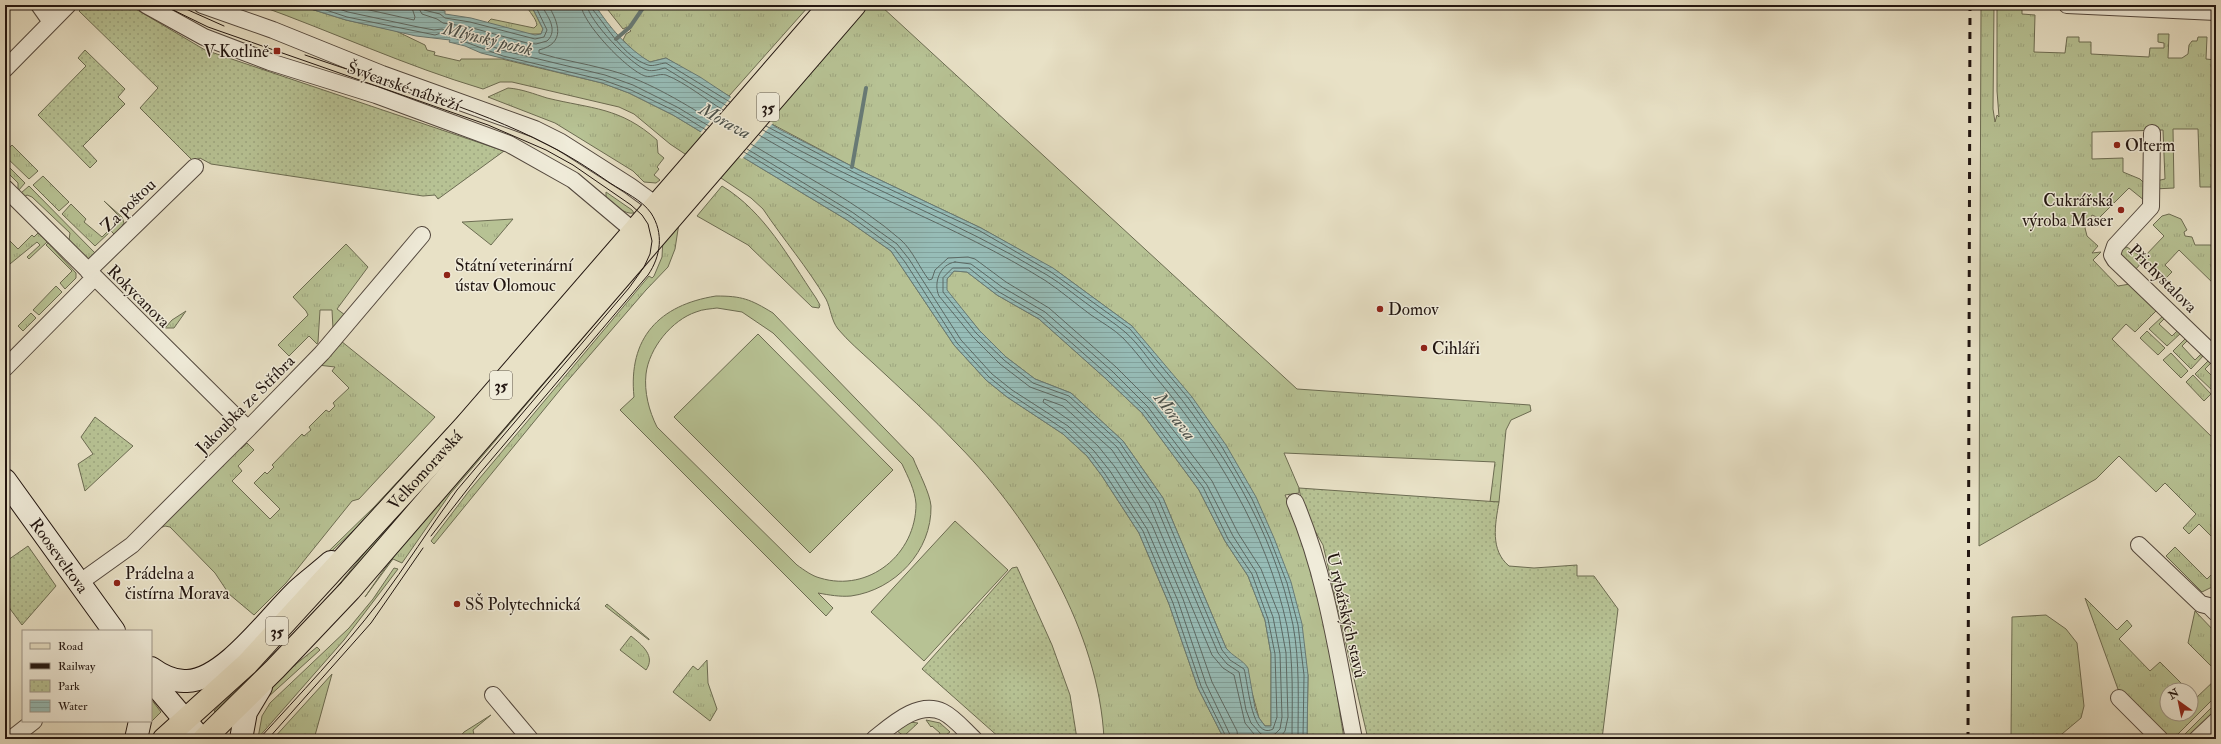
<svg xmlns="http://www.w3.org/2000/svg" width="2221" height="744" viewBox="0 0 2221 744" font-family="'IM FELL Double Pica',serif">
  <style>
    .grass { fill: url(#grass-tufts); stroke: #6c6c52 }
    .park { fill: url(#park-dots); stroke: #6c6c52 }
    .pitch { fill: #b7c294; stroke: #6c6c52; fill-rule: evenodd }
    .water { fill: url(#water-rules); stroke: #687a75; fill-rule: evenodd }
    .pier { fill: #e8e1c6 }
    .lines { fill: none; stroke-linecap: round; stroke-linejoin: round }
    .shore { stroke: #5c6964; stroke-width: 1 }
    .stream { stroke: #687a75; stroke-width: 4 }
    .street-casing { stroke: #53483e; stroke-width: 18 }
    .secondary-casing { stroke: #211510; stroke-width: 24 }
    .primary-casing { stroke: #211510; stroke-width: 24 }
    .street { stroke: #f0ecda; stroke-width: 16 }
    .secondary { stroke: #f0ecda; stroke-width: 22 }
    .primary { stroke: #e8e1c6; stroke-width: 22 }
    .tram { stroke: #211510; stroke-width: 1 }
    .rail { stroke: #211510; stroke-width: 3; stroke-dasharray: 7 7; stroke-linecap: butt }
    .poi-dot { fill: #8f2418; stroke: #f0ecda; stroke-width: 1.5 }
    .labels { text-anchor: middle; stroke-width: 3; stroke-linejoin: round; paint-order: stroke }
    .shield { fill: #f0ecda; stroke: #5f564d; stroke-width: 1 }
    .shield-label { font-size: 16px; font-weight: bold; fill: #211510 }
    .poi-label { font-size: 17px; fill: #211510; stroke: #f0ecda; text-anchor: start }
    .street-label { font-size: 17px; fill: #211510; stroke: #f0ecda }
    .water-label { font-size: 18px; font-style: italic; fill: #4a504b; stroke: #f0ecda }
  </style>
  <defs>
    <pattern id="grass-tufts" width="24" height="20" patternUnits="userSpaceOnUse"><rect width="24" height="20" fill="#b7c294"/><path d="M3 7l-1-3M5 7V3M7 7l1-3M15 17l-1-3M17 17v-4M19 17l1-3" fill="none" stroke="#9da67f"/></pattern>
    <pattern id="park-dots" width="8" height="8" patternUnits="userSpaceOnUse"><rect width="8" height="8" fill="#b7c294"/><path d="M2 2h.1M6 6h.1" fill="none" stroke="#9da67f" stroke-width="1.8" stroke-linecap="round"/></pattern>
    <pattern id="water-rules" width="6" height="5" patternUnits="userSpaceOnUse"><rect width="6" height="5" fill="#97bdb8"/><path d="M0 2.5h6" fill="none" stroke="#82a29d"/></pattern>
  </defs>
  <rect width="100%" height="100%" fill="#e8e1c6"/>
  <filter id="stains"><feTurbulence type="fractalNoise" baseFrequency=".005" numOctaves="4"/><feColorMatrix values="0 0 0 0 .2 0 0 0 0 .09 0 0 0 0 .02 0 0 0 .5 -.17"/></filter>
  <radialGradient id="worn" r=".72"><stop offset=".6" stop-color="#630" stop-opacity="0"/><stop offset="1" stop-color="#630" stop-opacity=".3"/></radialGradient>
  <path class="grass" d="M258,5H298L346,20L396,31L425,45L427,50L435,52L434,55L460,61L461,59H502L602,83L629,93L673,115L847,220L891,251L954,345L986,380L1007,397L1063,434L1087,456L1102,476L1139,533L1169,604L1198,688L1224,739H1104C1099,633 1032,520 959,446C932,417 902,390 873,363C861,352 848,341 838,329C831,320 831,309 826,299C808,268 783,239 763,209L751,198L670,144L634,114L619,107L512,82H500L483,89C406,66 333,32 258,5Z
    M526,5H531L543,29L541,34H528L487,23L491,19L534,28L537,25C536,18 529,12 526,5Z
    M604,5H805L808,7L729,96L666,58L650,62L636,54L623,40L626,34L631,31L627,27L623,29Z
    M869,5L881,6L1297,389L1530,405L1531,411L1511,420L1506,430L1499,502H1490L1495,462L1284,453L1299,488V493L1285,495C1321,570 1331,657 1344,739H1307L1308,675L1132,326L1057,271L981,228L859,170L768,122Z
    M1981,5H1994L1993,109L1995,122L1997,115L1999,117L1997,91V5H2022V14L2035,15L2034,52L2065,53L2067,37H2079V42H2091V54L2149,57L2150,48H2164V43L2158,42V34H2169L2168,58H2182L2188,54L2189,45L2192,41H2197L2198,37H2207L2206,59L2216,60V187H2200L2198,129H2173L2174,188L2154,189L2156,181L2165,179L2163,130L2092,132V159L2123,158V172L2140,179L2146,185L2145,201L2129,188L2099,218L2092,215L2085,228L2087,236L2098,246L2092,253L2101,252L2093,260L2118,286L2130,284L2157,310L2135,332L2126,324L2112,339L2216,441V541L2199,524L2189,534L2183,528L2196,514L2165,483L2156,492L2119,456L2096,479L1979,546Z
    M508,88C522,89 534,94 547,98C592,109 620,107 657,140L658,153L664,158L657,167L659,169L654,175L660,180L656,183L644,182L633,171L555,123L488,97Z
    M12,145L38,171L29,179L5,156V152Z
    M5,163L25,183L18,191V183L5,170Z
    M43,176L69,202L59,211L33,185Z
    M29,186L97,255L88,259L69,240L70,233L32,197L27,195L24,197L21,193Z
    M722,186C765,212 788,257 816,298L820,305L819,308L812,307L748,245L697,216Z
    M606,192L632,210L634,213C624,215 614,204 606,198Z
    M104,201L122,217L124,223L116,236L111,231L95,246L62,214L71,204L86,219L84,222L102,237L121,218Z
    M2169,214L2181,219L2187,230L2184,232L2185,236L2192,237L2195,245H2216V286L2179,250L2165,265L2172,272L2164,280L2144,260L2135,270L2120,256L2119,251L2127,247L2143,258L2164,236L2153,225L2162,216Z
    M513,219L491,245L462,222H463Z
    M679,223L675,249L668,267L646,290L564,385L434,544L431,541L469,491L649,276L652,278L654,276L662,257L663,238Z
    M38,233L47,242L29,259L27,257L40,245L37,242L5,268V236L18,249L32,235L34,237Z
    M48,243L76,273V278L65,289L60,283L72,271L46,245Z
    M346,244L368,267L337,309L345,315L333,329L332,310H320L318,342L317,344L309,336L289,356L278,345L308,315L306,311L293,297Z
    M609,250L372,513L219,658L374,507L477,396L596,259Z
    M954,271L967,272L997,295L1039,319L1105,378L1142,413L1199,490L1225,541L1248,576L1265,620L1271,654V726H1265L1259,718L1253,696L1239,660L1233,657L1226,648L1163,498L1123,441L1071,393L1035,379L1006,357L979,330L946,290L947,279Z
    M634,278L450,494L402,563L393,559L365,597C441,484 543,380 634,278Z
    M56,286L62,292L39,315L33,310Z
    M186,311L174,328H165L172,320Z
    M31,313L36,318L23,331L18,326Z
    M2164,315L2166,317L2159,324L2172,336L2179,329L2181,333L2167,346L2149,329Z
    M2147,331L2165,348L2158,355L2140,338Z
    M2186,338L2189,339L2182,346L2195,360L2203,352L2204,355L2191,369L2173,351Z
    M341,341L435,417L359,499L352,501L286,583L254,615L229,594L215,573L170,527L165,526L155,530L238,446L241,449L247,443L254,450L238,466L242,471L232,481L270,519L280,509L254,483L265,472L267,474L274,467L272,465L302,434L304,436L311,430L309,427L326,410L329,412L335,406L333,403L349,388L332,371L335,367L318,365Z
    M2171,353L2188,371L2181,378L2163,360Z
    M2209,360L2212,362L2205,369L2216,380V389L2214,392L2195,374Z
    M2193,375L2211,394L2204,401L2186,382Z
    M452,453L358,569L218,714L214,711L260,668L332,593L402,507Z
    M2175,547L2207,579L2216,570V585L2202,592L2166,556Z
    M394,568L398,569L344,640L258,738L262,716L270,703L349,628L373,599Z
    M2085,598L2117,630L2127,620L2132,626L2119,639L2150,671L2160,662L2188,690H2167V714H2191V693L2196,698L2216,679V696L2173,739H2165L2119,692Z
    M607,604L649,639V640L605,606Z
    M2195,611L2216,633V671L2188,643Z
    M2046,615L2066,629L2077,643L2084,706L2081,718L2056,739H2011L2012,617Z
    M631,636C642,645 656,656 646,670L620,650Z
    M317,647L320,650L267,698L259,709L274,682Z
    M707,660L708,683L717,709L710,721L673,692L693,666L698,670Z
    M332,674L314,739H273Z
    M151,699L161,712L151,722L145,721H151Z
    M2216,703V714L2189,739H2180Z
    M926,720L940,723L950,732L942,738L939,735L940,733L932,726L931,727Z
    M909,722L918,723L904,736L897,731Z"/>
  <path class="park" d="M85,5H129L205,50L504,151L438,199L435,195L423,196L211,164L200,158L194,162L140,108L158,88L79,11Z
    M85,50L125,89L118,97L125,104L83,146L97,161L90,168L38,115L86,66L78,58Z
    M95,417L133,446L85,491L78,464L93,454L81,437Z
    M1299,488L1499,502C1495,525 1490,550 1509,566L1534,568L1577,565V576H1594L1618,609L1602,739H1368L1323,545L1303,510Z
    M28,546L56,586L22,625L5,602V562Z
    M1017,567L1052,645L1070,695L1077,739H1001L922,669L1012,568Z
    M491,715L473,730L475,739H458L464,732Z"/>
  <path class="pitch" d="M716,296C742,296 750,299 773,313L913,458C918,471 930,493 931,506C932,551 895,590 851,596C840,597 829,595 818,593L833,608L826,616L620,410L634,397C628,338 659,305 716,296ZM717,308L742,312L773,333L902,464C908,477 915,490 916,504C916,554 869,593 820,578C812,576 804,570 797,565L657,427C649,411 644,392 646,374C649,348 672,320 696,312C703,309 711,309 717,308Z
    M758,334L893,470L810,553L674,417Z
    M955,521L1008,570L924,661L871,612Z"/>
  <path class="water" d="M298,5H419L445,11V14L471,18L535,35L541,34L543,29L531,5H595C609,27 628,49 650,62L666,58L700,77L779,129L859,170L981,228L1053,268L1132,326L1192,397L1226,445L1256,497L1274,538L1291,582L1302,624L1308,675L1307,739H1224L1198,688L1169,604L1139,533L1102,476L1087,456L1063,434L1007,397L986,380L954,345L891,251L847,220L673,115L629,93L602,83L481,53L465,46L449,42L450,40L416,36L346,20ZM954,271L967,272L997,295L1039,319L1105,378L1142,413L1199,490L1225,541L1248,576L1265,620L1271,654V726H1265L1259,718L1255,708L1248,668C1243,660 1232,656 1226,648L1163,498L1123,441L1071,393L1035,379L1006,357L979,330L947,290V279Z"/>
  <path class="pier" d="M732,96L773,123L742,159L700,133Z"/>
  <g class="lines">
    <path class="shore" d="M311,5L347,17L435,35L441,33L503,56L603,80L631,90L675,111L706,130
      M327,5L348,12L418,27L434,30L442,29L505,51L605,75L633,85L677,107L709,126
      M347,5L414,20L415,17L411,5
      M417,5L422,14L437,19L443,23L469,27L527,43L536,44L547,41C559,30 547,15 541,5
      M422,5L424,10L440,14L445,18L470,22L535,39L544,37L547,30L535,5
      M548,5C559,23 566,43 539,50V53C561,60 583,63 605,69C643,78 680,101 713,121
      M581,5C582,23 627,70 645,76C652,78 659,73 666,75C686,83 705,99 723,110
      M587,5C588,20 632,66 647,70C653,72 660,69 665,68L727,106
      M592,5L593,10C608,28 624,57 648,65C653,67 661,63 666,63L730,102
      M766,126L857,174L980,231L1051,272L1130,329L1189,399L1222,447L1252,499L1270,539L1287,583L1298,625L1304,675L1303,739
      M763,130C855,184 956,220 1047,275C1062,284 1076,296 1090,306C1101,315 1115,323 1125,332C1138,343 1148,359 1159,372C1221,444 1274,531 1293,625C1300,663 1298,701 1298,739
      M759,135C851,190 955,224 1046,281C1061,291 1076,304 1091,315C1101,322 1114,329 1123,338C1134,349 1144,363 1154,375C1215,447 1267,532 1287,626C1294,663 1292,701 1292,739
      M751,144C800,174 858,202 901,240C913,251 919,267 929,280L932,279L935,270L948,258L968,257L975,259L1006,282L1049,308L1116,367L1152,403L1184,444L1212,481L1238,533L1261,569L1279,615L1286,653L1288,717L1285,731L1279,739
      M747,149L852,212L897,244L909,259L961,340L992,374L1012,390L1068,426L1094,451L1110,471L1147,529L1178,601L1206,684L1232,739
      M744,152L850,216L894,248L905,262L957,343L989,377L1010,394L1065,430L1090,454L1105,474L1143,531L1173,603L1201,686L1227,739
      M955,262L971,264L1002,287L1045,312L1112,371L1148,407L1207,485L1233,536L1256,572L1273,617L1280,654L1282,717L1280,729L1275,734L1268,736L1261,734L1251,723L1246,710L1239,672L1227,664L1218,653L1155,503L1117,447L1066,400L1030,387L1000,364L972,336L939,296C933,283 940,264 955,262Z
      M953,268H969L999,292L1041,316L1108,375L1145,411L1203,487L1228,539L1252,574L1268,619L1275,654L1277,717L1273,729C1251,741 1248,681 1244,669L1230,660L1222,650L1159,500L1120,443L1069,396L1033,383L1004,360L976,333L943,292V278Z
      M1238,739L1237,731L1212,682L1183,599L1152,525L1115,467L1098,446L1072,422L1043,402L1044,399L1063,406L1112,450L1149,505L1212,655L1223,668L1234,675L1245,723L1258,739"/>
    <path class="stream" d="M616,39L630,27L645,5
      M852,167L866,88"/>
    <defs>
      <path id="street" d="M39,5L51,22
        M146,5L204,37L270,62L376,95L509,144L573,180L642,238
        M202,5L273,30L382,74L535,129L561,142L630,186L652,202L662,213
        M2067,5L2216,12
        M5,69L68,5
        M2152,133L2151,207L2115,246L2112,255L2115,260L2216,357
        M5,188L248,429
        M88,271L195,167
        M5,368L94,278
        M1295,502C1327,577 1338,659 1354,739
        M2139,545L2201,604L2209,606L2216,613
        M79,583L132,545L248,429L322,353L422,235
        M493,695L530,739
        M2119,698L2160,739
        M11,739L34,721
        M874,739C892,725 918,700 943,712C955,718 965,731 974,739
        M2197,739L2216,721"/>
      <g id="secondary">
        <path id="s1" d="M5,480L114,631"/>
        <path d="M151,668C162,676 173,682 187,681C226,680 272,613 300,588C310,579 321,571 331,562"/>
        <path d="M151,680L201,739"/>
        <path d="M136,739L140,721"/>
        <path d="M241,739L246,712L261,687"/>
      </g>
      <g id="primary">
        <path id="s2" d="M164,739L247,664L464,427L830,5"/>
        <path d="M204,739L275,669L350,590L855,5"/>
      </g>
    </defs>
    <use href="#street" class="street-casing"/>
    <use href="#secondary" class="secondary-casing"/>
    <use href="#primary" class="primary-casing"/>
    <use href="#street" class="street"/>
    <use href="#secondary" class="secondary"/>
    <use href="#primary" class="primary"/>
    <path class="tram" d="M163,5L208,27L488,125L546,150L573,165L631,205L642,215L648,224L652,241L650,254L644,267L629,288L457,490C430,527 406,566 379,602C342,650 300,694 259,739
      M177,5L224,26
      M305,55C385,83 473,106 548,145C570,156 590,169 610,183C624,192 642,200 651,213C664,233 661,256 648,275L480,473L431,536
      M268,739L371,623L423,548"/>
    <path class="rail" d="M1968,739L1970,5"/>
  </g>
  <g class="poi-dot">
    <rect x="273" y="47" width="8" height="8" rx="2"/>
    <circle cx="2117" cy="145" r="4"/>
    <circle cx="2121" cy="210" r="4"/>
    <circle cx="447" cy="275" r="4"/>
    <circle cx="1380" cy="309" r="4"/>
    <circle cx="1424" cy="348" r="4"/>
    <circle cx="117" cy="583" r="4"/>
    <circle cx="457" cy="604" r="4"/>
  </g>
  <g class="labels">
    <g class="shield">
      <rect x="757" y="93" width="22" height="28" rx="3"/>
      <rect x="490" y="371" width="22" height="28" rx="3"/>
      <rect x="266" y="617" width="22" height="28" rx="3"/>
    </g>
    <g class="shield-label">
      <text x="768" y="113">35</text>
      <text x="501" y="391">35</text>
      <text x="277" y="637">35</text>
    </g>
    <g class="poi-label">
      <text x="269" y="57" text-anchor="end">V Kotlině</text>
      <text x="2125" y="151">Olterm</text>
      <text x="2113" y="206" text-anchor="end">Cukrářská<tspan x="2113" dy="20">výroba Maser</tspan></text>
      <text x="455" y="271">Státní veterinární<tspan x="455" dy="20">ústav Olomouc</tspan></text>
      <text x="1388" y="315">Domov</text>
      <text x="1432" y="354">Cihláři</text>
      <text x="125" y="579">Prádelna a<tspan x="125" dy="20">čistírna Morava</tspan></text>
      <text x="465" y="610">SŠ Polytechnická</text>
    </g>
    <g class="street-label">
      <text transform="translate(404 86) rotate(19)" y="6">Švýcarské nábřeží</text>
      <text transform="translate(128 205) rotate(-44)" y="6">Za poštou</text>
      <text transform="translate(2163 278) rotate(45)" y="6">Přichystalova</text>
      <text transform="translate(139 296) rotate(45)" y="6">Rokycanova</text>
      <text transform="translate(245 404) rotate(-45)" y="6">Jakoubka ze Stříbra</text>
      <text dy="6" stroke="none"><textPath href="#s2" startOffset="375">Velkomoravská</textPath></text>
      <text dy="6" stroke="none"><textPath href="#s1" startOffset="93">Rooseveltova</textPath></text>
      <text transform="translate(1347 615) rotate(77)" y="6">U rybářských stavů</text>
    </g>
    <g class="water-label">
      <text transform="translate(488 39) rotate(14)" y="6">Mlýnský potok</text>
      <text transform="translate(725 121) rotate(29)" y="6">Morava</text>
      <text transform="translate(1175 416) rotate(52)" y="6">Morava</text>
    </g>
  </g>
  <rect width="2221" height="744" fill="none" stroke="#e8e1c6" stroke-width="20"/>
  <rect x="6" y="6" width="2209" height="732" fill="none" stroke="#211510" stroke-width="2"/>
  <rect x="10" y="10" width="2201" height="724" fill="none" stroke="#211510"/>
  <rect x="22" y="630" width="130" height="92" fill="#f0ecda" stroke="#9d9689"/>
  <rect x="30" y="643" width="20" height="6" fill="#e8e1c6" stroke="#9d9689"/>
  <text x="58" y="650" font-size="12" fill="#211510">Road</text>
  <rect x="30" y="663" width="20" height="6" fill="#211510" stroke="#9d9689"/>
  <text x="58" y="670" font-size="12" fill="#211510">Railway</text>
  <rect x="30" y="680" width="20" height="12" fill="url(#park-dots)" stroke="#9d9689"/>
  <text x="58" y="690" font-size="12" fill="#211510">Park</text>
  <rect x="30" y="700" width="20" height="12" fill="url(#water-rules)" stroke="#9d9689"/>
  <text x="58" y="710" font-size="12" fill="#211510">Water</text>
  <g transform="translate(2179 702) rotate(327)"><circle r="19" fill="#f0ecda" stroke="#9d9689"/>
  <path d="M0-3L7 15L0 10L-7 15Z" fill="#8f2418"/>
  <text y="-6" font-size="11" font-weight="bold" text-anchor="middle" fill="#211510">N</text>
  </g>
  <rect width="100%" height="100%" filter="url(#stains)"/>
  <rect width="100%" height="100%" fill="url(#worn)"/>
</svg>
